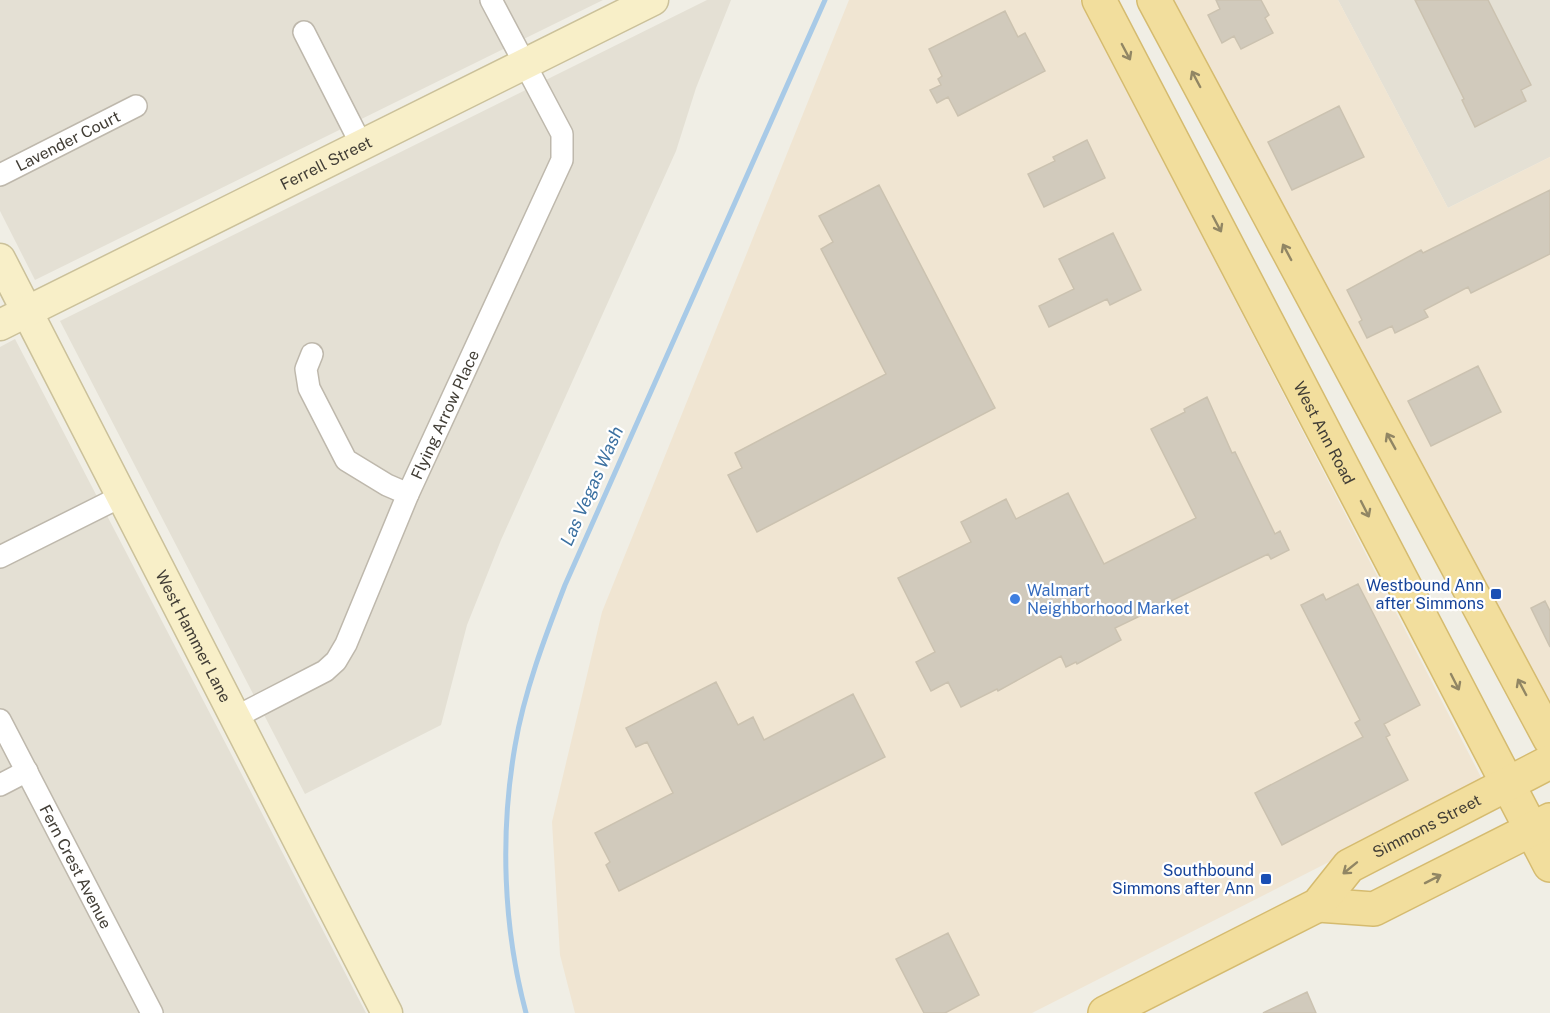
<svg xmlns="http://www.w3.org/2000/svg" width="1550" height="1013" viewBox="0 0 1550 1013" font-family="'Public Sans',sans-serif">
  <style>
    .residential { fill: #e4e0d4 }
    .commercial { fill: #f0e5d2 }
    .lines { fill: none; stroke-linecap: round; stroke-linejoin: round }
    .stream { stroke: #a8cae7; stroke-width: 5 }
    .building { fill: #d1cabc; stroke: #cbc2b0; stroke-width: 1.5 }
    .street-casing { stroke: #beb8ac; stroke-width: 24 }
    .secondary-casing { stroke: #cbc19a; stroke-width: 33 }
    .primary-casing { stroke: #d5bb6f; stroke-width: 36 }
    .street { stroke: #fff; stroke-width: 21 }
    .secondary { stroke: #f8efc8; stroke-width: 30 }
    .primary { stroke: #f2de9d; stroke-width: 33 }
    .oneway { stroke: #918664 }
    .transit-dot { fill: #1a4fb4; stroke: #fff; stroke-width: 2 }
    .shop-dot { fill: #3f7fe0; stroke: #fff; stroke-width: 2 }
    .labels { text-anchor: middle; stroke-width: 4.5; stroke-linejoin: round; paint-order: stroke }
    .street-label { font-size: 16px; fill: #423e36; stroke: #fff }
    .transit-label { font-size: 16px; fill: #164399; stroke: #fff; text-anchor: end }
    .shop-label { font-size: 16px; fill: #366cbe; stroke: #fff; text-anchor: start }
    .water-label { font-size: 18px; font-style: italic; fill: #3c71a1; stroke: #fff }
  </style>
  <rect width="100%" height="100%" fill="#f0eee5"/>
  <path class="residential" d="M0,0H603L35,280L0,211Z
    M707,0H731L696,88L676,151L501,540L467,625L441,725L305,794L60,321Z
    M1338,0H1550V157L1448,208Z
    M15,339L366,1013H0V347Z"/>
  <path class="commercial" d="M849,0H1080L1484,783L1032,1013H575L560,955L552,822L602,612Z
    M1169,0H1338L1448,208L1550,157V721Z"/>
  <g class="lines">
    <path class="stream" d="M526,1013C503,927 500,833 515,746C524,692 545,637 565,585L825,0"/>
  </g>
  <path class="building" d="M1216,0H1261L1269,15L1265,18L1273,33L1241,49L1234,36L1222,43L1208,15L1220,9Z
    M1415,0H1488L1531,85L1521,90L1526,101L1475,127L1462,100L1464,99Z
    M1005,11L1018,37L1025,33L1045,71L958,116L948,97L937,103L930,90L941,85L938,79L942,76L929,49Z
    M1339,106L1364,157L1292,190L1268,142Z
    M1087,140L1105,178L1044,207L1028,174L1055,161L1053,157Z
    M879,185L995,408L757,532L728,475L742,468L735,453L886,374L821,249L833,242L819,216Z
    M1550,190V254L1471,293L1468,287L1424,310L1428,317L1395,333L1392,326L1367,338L1359,322L1362,320L1347,290L1421,250L1423,253Z
    M1113,233L1141,290L1110,305L1107,299L1049,327L1039,306L1074,289L1059,259Z
    M1478,366L1501,412L1431,446L1408,401Z
    M1207,397L1232,453L1235,452L1275,534L1280,531L1289,550L1271,559L1268,554L1115,628L1121,640L1077,664L1076,662L1066,667L1061,656L998,691L997,689L961,707L948,682L931,691L916,662L935,652L898,578L971,542L961,522L1006,499L1016,519L1068,493L1104,564L1196,518L1151,429L1185,412L1184,409Z
    M1358,584L1420,705L1384,724L1390,735L1386,737L1408,780L1282,845L1255,793L1363,737L1355,723L1360,720L1301,605L1323,594L1326,600Z
    M1545,601L1550,611V647L1531,608Z
    M716,682L738,725L753,717L764,740L853,694L885,757L619,891L606,865L610,862L595,833L673,793L647,742L636,747L626,728Z
    M948,933L979,995L945,1013H924L896,959Z
    M1307,992L1316,1013H1263Z"/>
  <g class="lines">
    <defs>
      <g id="street">
        <path d="M304,32L362,146"/>
        <path id="s1" d="M0,175L136,106"/>
        <path d="M312,354L306,369L309,388L346,460L387,485L408,494"/>
        <path d="M0,557L120,497"/>
        <path id="s2" d="M234,718L325,671L336,661L346,644L408,494L562,160V134L491,0"/>
        <path id="s3" d="M0,720L152,1013"/>
        <path d="M0,785L27,771"/>
      </g>
      <g id="secondary">
        <path id="s4" d="M0,259L387,1013"/>
        <path id="s5" d="M0,325L653,0"/>
      </g>
      <g id="primary">
        <path id="s6" d="M1099,0L1550,865"/>
        <path d="M1154,0L1550,739"/>
        <path d="M1318,905L1374,909L1550,820"/>
        <path id="s7" d="M1105,1013L1318,905L1349,866L1550,762"/>
      </g>
    </defs>
    <use href="#street" class="street-casing"/>
    <use href="#secondary" class="secondary-casing"/>
    <use href="#primary" class="primary-casing"/>
    <use href="#street" class="street"/>
    <use href="#secondary" class="secondary"/>
    <use href="#primary" class="primary"/>
  </g>
  <defs><path id="oneway-shaft" d="M-6 0H5M1.5-3L5.5 0L1.5 3" fill="none" stroke-width="1.6" stroke-linecap="round" stroke-linejoin="round" transform="scale(1.5)"/></defs>
  <g class="oneway">
    <use href="#oneway-shaft" transform="translate(1126 52) rotate(62)"/>
    <use href="#oneway-shaft" transform="translate(1196 79) rotate(-118)"/>
    <use href="#oneway-shaft" transform="translate(1217 224) rotate(62)"/>
    <use href="#oneway-shaft" transform="translate(1287 252) rotate(-118)"/>
    <use href="#oneway-shaft" transform="translate(1391 441) rotate(-119)"/>
    <use href="#oneway-shaft" transform="translate(1365 509) rotate(63)"/>
    <use href="#oneway-shaft" transform="translate(1455 682) rotate(63)"/>
    <use href="#oneway-shaft" transform="translate(1522 687) rotate(-118)"/>
    <use href="#oneway-shaft" transform="translate(1350 868) rotate(141)"/>
    <use href="#oneway-shaft" transform="translate(1433 879) rotate(-27)"/>
  </g>
  <g class="transit-dot">
    <rect x="1490" y="588" width="12" height="12" rx="3"/>
    <rect x="1260" y="873" width="12" height="12" rx="3"/>
  </g>
  <circle class="shop-dot" cx="1015" cy="599" r="6"/>
  <g class="labels">
    <g class="street-label">
      <text dy="6" stroke="none"><textPath href="#s1" startOffset="76">Lavender Court</textPath></text>
      <text dy="6" stroke="none"><textPath href="#s5" startOffset="364">Ferrell Street</textPath></text>
      <text dy="6" stroke="none"><textPath href="#s2" startOffset="387">Flying Arrow Place</textPath></text>
      <text dy="6" stroke="none"><textPath href="#s6" startOffset="488">West Ann Road</textPath></text>
      <text dy="6" stroke="none"><textPath href="#s4" startOffset="424">West Hammer Lane</textPath></text>
      <text dy="6" stroke="none"><textPath href="#s7" startOffset="376">Simmons Street</textPath></text>
      <text dy="6" stroke="none"><textPath href="#s3" startOffset="165">Fern Crest Avenue</textPath></text>
    </g>
    <g class="transit-label">
      <text x="1484" y="591">Westbound Ann<tspan x="1484" dy="18">after Simmons</tspan></text>
      <text x="1254" y="876">Southbound<tspan x="1254" dy="18">Simmons after Ann</tspan></text>
    </g>
    <g class="shop-label">
      <text x="1027" y="596">Walmart<tspan x="1027" dy="18">Neighborhood Market</tspan></text>
    </g>
    <g class="water-label">
      <text transform="translate(592 486) rotate(-66)" y="6">Las Vegas Wash</text>
    </g>
  </g>
</svg>
